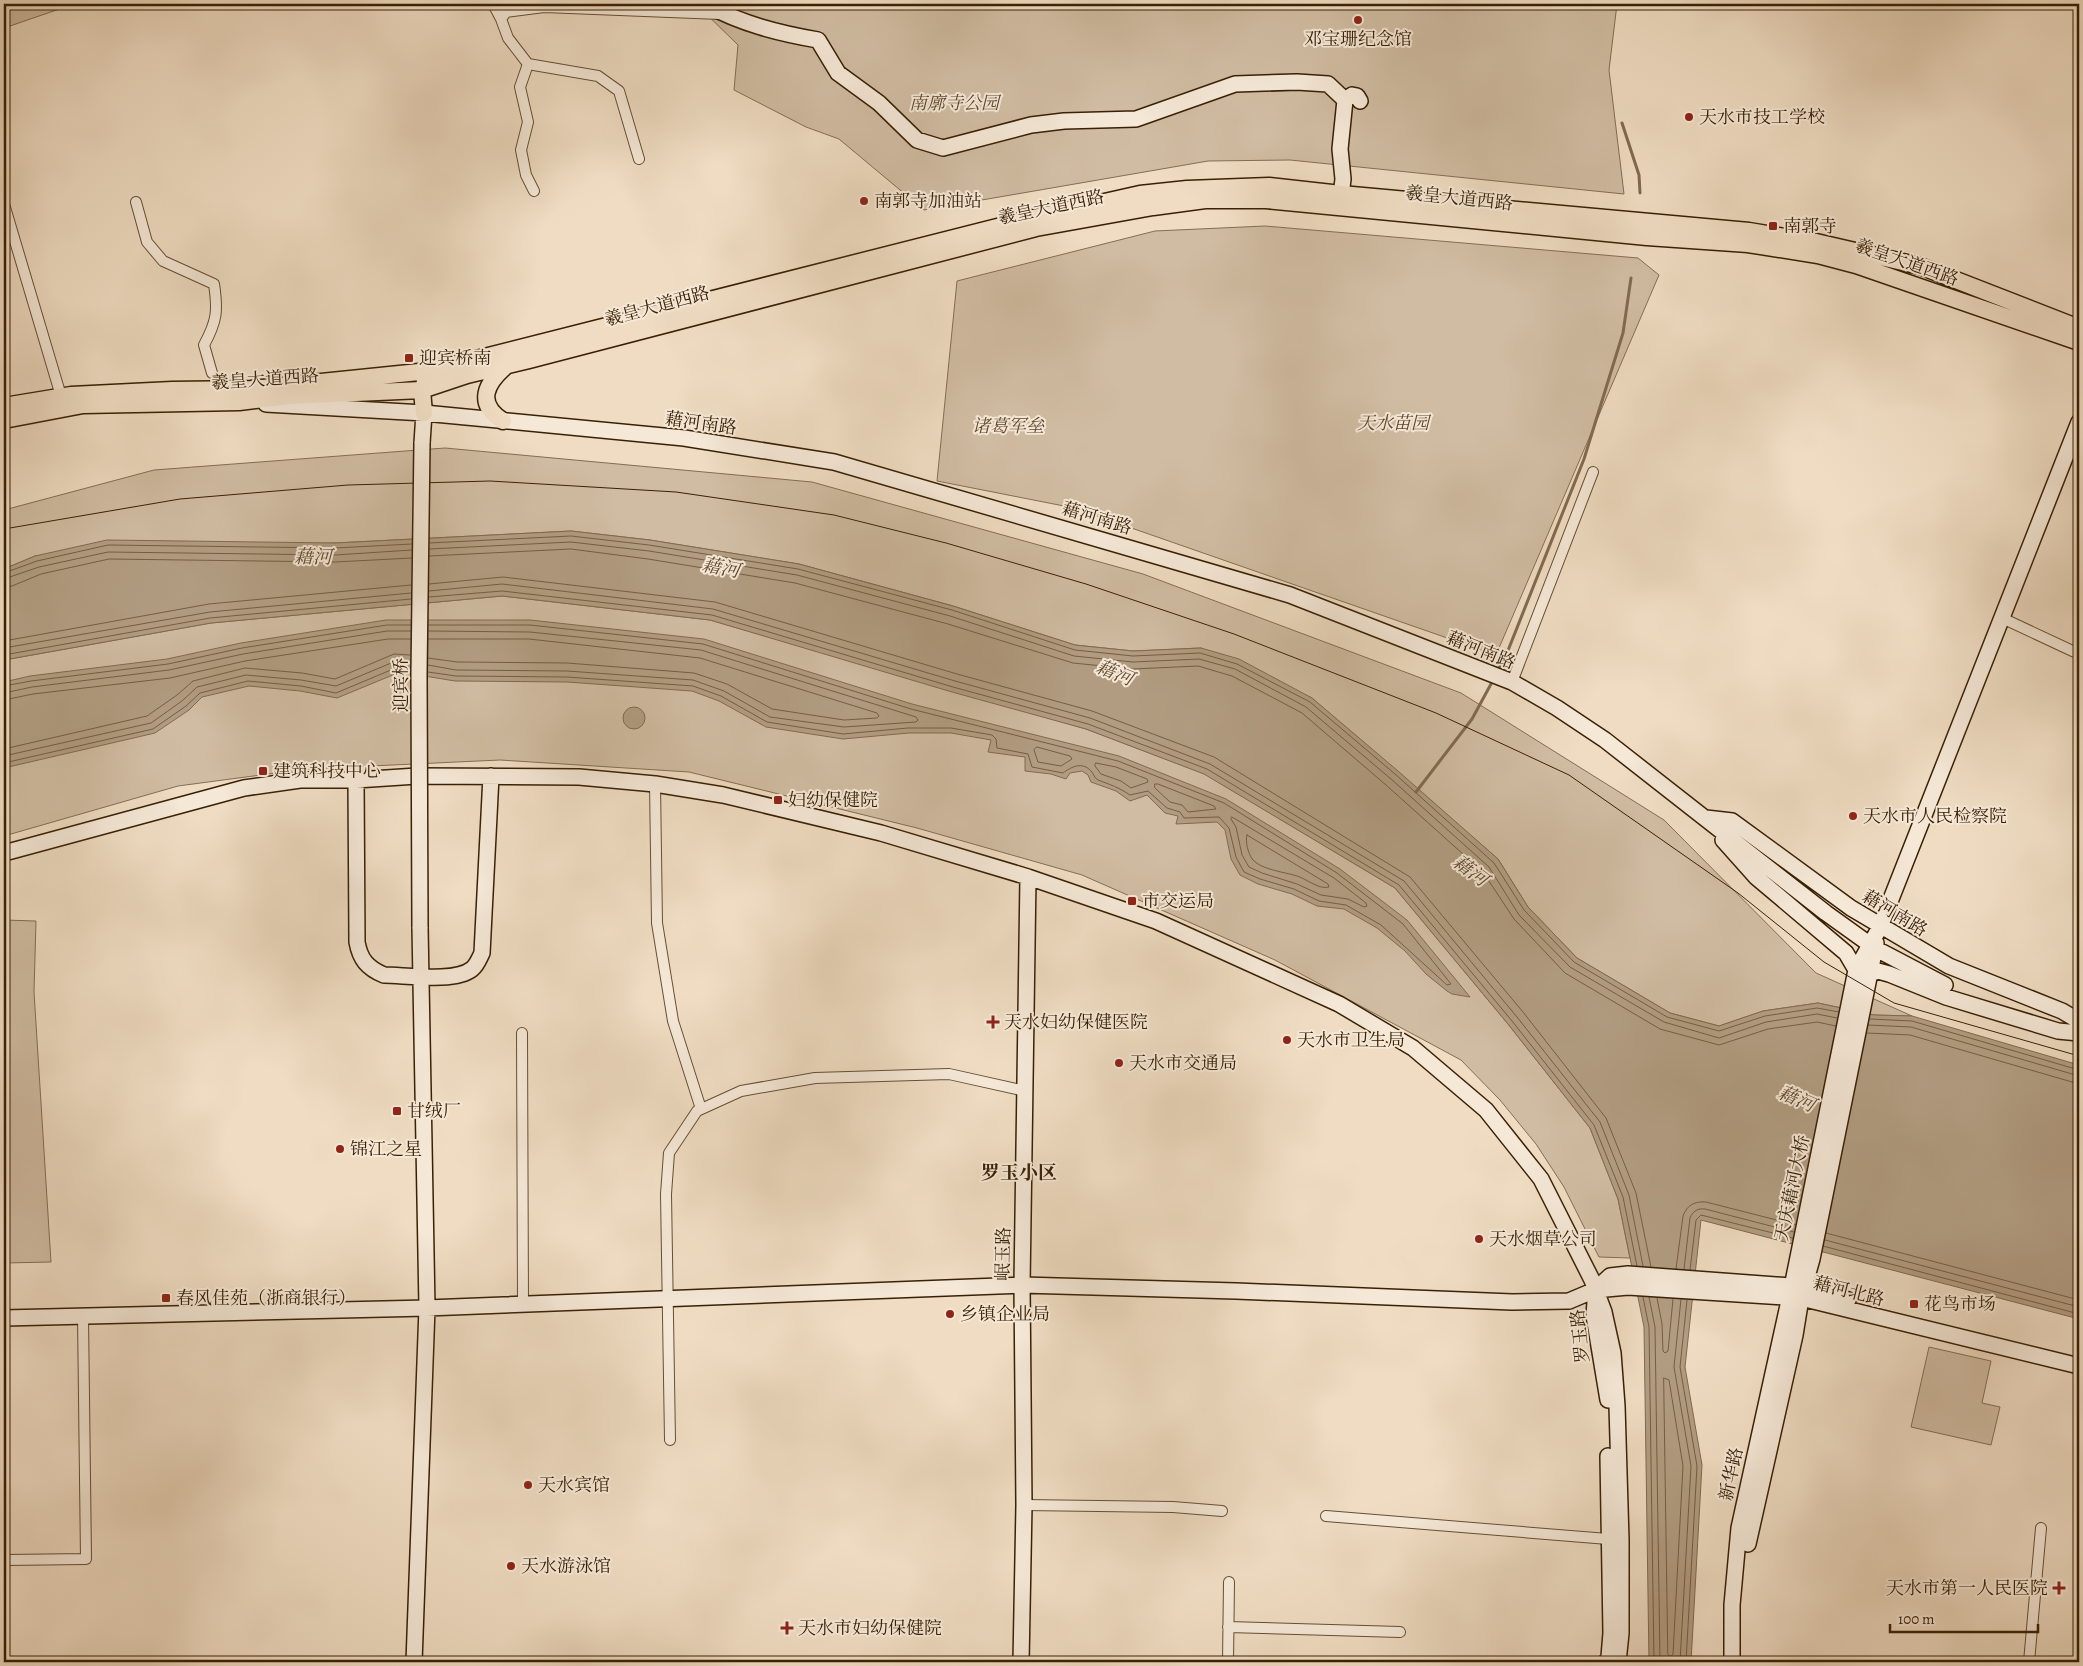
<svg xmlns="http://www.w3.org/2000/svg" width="2083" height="1666" viewBox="0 0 2083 1666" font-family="Alegreya,'Noto Serif SC',serif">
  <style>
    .green { fill: #d0bca2; stroke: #846e53 }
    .water { fill: #b19c81; stroke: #816a4f }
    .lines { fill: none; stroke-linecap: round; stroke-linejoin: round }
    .shore { stroke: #755e42; stroke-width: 1 }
    .stream { stroke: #816a4f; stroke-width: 3 }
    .street-casing { stroke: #664f34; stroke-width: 12 }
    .secondary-casing { stroke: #392004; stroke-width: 18 }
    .primary-casing { stroke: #392004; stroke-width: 19 }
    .street { stroke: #f5e8d7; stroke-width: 10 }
    .secondary { stroke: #f5e8d7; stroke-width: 15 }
    .primary { stroke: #efdcc2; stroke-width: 16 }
    .tram { stroke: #392004; stroke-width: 1 }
    .secondary-bridge-casing { stroke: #392004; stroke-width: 18; stroke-linecap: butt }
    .secondary-bridge { stroke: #f5e8d7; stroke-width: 15 }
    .poi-dot { fill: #8f2418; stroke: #f5e8d7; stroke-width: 2 }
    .labels { text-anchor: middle; stroke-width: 4; stroke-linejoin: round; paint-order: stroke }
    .poi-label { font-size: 18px; fill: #392004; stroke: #f5e8d7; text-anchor: start }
    .park-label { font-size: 18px; font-style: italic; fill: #5f472c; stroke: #f5e8d7 }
    .street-label { font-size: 18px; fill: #392004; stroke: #f5e8d7 }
    .water-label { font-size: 19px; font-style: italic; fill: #634b30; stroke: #f5e8d7 }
    .neighbourhood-label { font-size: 19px; font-weight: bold; fill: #392004; stroke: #f5e8d7 }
  </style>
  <rect width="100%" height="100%" fill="#efdcc2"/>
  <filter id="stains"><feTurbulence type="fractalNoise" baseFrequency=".004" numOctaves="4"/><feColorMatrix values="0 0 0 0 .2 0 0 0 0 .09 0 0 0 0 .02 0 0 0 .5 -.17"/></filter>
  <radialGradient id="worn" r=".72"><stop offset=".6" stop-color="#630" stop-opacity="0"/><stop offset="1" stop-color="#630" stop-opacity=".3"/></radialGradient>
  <path class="green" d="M4,4H74L10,26L4,25Z
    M696,4H1617L1609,70L1624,194L1290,160L1208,161L924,210L839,139L806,127L734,90L738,45Z
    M1265,226L1638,258L1659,275L1496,655L1074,508L937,481L957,281L1155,231Z
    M445,448L812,482L1143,574L1461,693L1664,820L1816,973L1912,1016L1874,1015L1818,1003L1763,1011L1719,1026L1670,1013L1577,958L1528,907L1498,859L1312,698L1201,648L1133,651L1075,645L953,606L799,564L650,540L571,531L335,543L35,556L4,569V510L154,470Z
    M502,596L710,620L1086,729L1205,774L1395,888L1508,1024L1590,1128L1618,1199L1630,1258L1599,1257L1564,1187L1536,1144L1500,1100L1461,1060L1275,960L1082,875L917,828L689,772L500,760L306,769L178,786L4,836V660L211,623Z
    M4,920L36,921L34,992L51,1262L4,1263Z
    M1929,1347L1991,1361L1982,1403L2000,1407L1991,1445L1911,1427Z"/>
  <path class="water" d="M571,531L650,540L799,564L953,606L1075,645L1133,651L1201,648L1239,659L1312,698L1398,771L1498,859L1528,907L1577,958L1670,1013L1719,1026L1763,1011L1818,1003L1874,1015L1912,1016L2079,1065V1319L1701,1220L1685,1367L1702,1465L1691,1662H1649L1644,1327L1618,1199L1590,1128L1508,1024L1395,888L1204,774L1086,729L952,692L710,620L502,596L211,623L4,660V569L35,556L107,540L335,543Z
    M386,620H530L704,639L912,704L1119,756L1226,799L1340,869L1407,920L1470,997L1452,994L1447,991L1426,974L1405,951L1377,928L1344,909L1317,906L1292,894L1258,884L1240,875L1231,859L1225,830L1217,822L1176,824L1178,816L1165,813L1147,795L1130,801L1116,791L1091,782L1088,775L1082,771L1070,773L1066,779L1051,774L1025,771V757L988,752L991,740L951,733H909L843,739L766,727L719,701L692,691L567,682L455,681L400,672L337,698L300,691L249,686L202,697L189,710L155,733L4,768V682L30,676L167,659L241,643Z
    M623 718a11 11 0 1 1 22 0a11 11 0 1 1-22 0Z"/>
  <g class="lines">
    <path class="shore" d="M429,543L571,536L649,545L798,569L952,610L1075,650L1133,656L1200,653L1237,664L1310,702L1395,774L1494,863L1524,910L1574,962L1667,1017L1719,1031L1765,1016L1817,1008L1839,1012
      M429,549L571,542L649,551L797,575L950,616L1074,656L1133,662L1199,659L1235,669L1306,707L1391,779L1489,867L1519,915L1570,967L1664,1022L1719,1038L1766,1022L1817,1014L1837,1018
      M429,556L571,549L648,559L795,583L948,624L1073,663L1133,669L1198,666L1232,676L1302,713L1386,785L1483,872L1514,919L1565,973L1660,1029L1719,1045L1768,1029L1817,1022L1836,1026
      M4,573L37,561L108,545L335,548L412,544
      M4,579L39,567L108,552L335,555L412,550
      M429,584L503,577L715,602L957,674L1092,711L1214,757L1410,877L1523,1012L1606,1118L1636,1193L1651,1267
      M4,587L12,586L41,574L109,559L335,562L412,558
      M429,591L502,584L713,609L955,681L1090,718L1210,764L1404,881L1517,1017L1600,1122L1629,1195L1643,1266
      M429,597L502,591L712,615L953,687L1088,724L1207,769L1399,885L1512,1021L1594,1125L1623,1197L1637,1266
      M4,641L209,604L411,585
      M4,648L210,612L411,593
      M4,655L210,618L411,599
      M428,658L457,662L567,663L694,673L727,684L772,709L844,720L877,718L879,716L877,713L700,658L529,639H428
      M428,665L456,670L567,671L693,680L724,691L770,717L844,727L916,722L918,720L916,717L701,650L530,632L428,631
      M428,672L456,676L567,677L693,686L721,696L767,722L843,734L908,728H951L992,735L996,739L997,748L1028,754L1032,767L1063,773C1071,767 1082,761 1091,771C1094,774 1094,778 1098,780C1111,785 1118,787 1130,795L1148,791L1167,808L1180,812L1184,818L1219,817L1229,828L1236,857L1244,872L1260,879L1294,889L1319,901L1346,905L1381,925L1447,985L1451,984L1403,924L1337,873L1224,803L1118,761L911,709L703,644L530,625H428
      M4,686L31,681L168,664L242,648L387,625H411
      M4,693L32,687L169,670L243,654L387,631H411
      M4,700L33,694L170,678L245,661L388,639H411
      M1037,747L1070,756L1072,759L1061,766L1038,762L1034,750Z
      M4,749L147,716L177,695L193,681L245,668L302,673L335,679L394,654L410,655
      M4,756L151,723L182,701L197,687L246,675L301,680L336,686L396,661L410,662
      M4,763L153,729L186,706L200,693L248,681L301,686L336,693L398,667L410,669
      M1096,763L1116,767L1147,779L1148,782L1131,788L1121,781L1101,774L1095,766Z
      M1155,784H1158L1214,806L1216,809L1188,812L1182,805L1170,802L1155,788Z
      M1232,817L1334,878L1366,903L1367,906L1364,907L1348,899L1321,895L1297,884L1262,873L1249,867L1242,855L1236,827L1231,819Z
      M1247,835L1328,884L1329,887C1319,890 1307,879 1297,876C1285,872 1262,870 1253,860C1248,854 1245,841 1247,835Z
      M1870,1019L1912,1021L2079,1070
      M1868,1025L1911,1027L2079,1076
      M1867,1033L1910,1035L2079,1084
      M1826,1233L2079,1300
      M1825,1240L2079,1307
      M1823,1246L2079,1314
      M1676,1269L1683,1216C1687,1205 1695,1201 1706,1202L1796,1225
      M1684,1269L1690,1218C1693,1211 1698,1208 1705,1209L1794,1232
      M1690,1270L1696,1220L1701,1215L1793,1238
      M1643,1297L1649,1327L1654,1662
      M1649,1297L1655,1327L1660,1662
      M1657,1298L1662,1324L1663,1351L1665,1353L1668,1351L1673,1299
      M1664,1378L1669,1380L1683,1466L1673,1654L1670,1657L1668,1654Z
      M1680,1662L1691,1466L1674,1367L1681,1299
      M1686,1662L1697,1466L1680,1367L1687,1300"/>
    <path class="stream" d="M1622,123L1639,175L1640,193
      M1499,668L1507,653L1584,459L1623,333L1631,278
      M1416,792L1472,719L1491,684"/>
    <defs>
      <path id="street" d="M493,4L501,19
        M528,64L520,87L528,122L521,150L526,175L534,191
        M639,159L619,91L598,76L528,64L508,38L501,19L506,12L544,7L720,14
        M136,202L147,242L163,261L214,284C218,311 217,321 204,345L212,373
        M4,204L61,396
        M2002,618L2079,654
        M1512,682L1593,472
        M655,784L657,923L673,1021L701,1109
        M522,1033L523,1304
        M670,1440L666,1194L669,1153L697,1111L741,1091L815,1078L949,1074L1025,1091
        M1024,1505L1173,1507L1222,1511
        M1326,1516L1608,1539
        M4,1560L86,1559L83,1316
        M1228,1627L1400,1632
        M1228,1662L1229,1582
        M2029,1662L2041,1528"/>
      <path id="secondary" d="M705,4C742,24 778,33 818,40L838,73L879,103L917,140L943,148L1031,125L1064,121L1136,119L1235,84L1297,82L1328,84L1345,100
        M1340,205L1343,179L1340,149L1345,100L1352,95L1357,96L1360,101
        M266,404L424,413L684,438L834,462L1290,595L1512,682L1557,708L1605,740L1826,913L1865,941
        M422,443L424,413
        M356,780L357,942C360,959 367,968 384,975C405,975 455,983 472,969C477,965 479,959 482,953L491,776
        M1706,818L1732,821L1851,908L1949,966L2062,1011L2079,1021
        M1723,840L1756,877L1846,953L1856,970
        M4,853L244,788L300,780H356L417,776L579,777L655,784L723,795L881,833L1028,877L1156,921L1339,1004L1413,1048L1486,1110L1541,1179L1592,1280L1604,1312L1613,1353L1617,1406L1621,1540V1633L1618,1662
        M1882,952L1945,985
        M1870,974L1878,971L1889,974L1946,997L2058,1031L2079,1033
        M1595,1290L1610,1276L1628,1274L1804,1287L1848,1300
        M1595,1302L1594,1316L1608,1400
        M4,1318L427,1308L1022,1285L1236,1291L1512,1302L1569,1301L1595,1290L1628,1287L1801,1298L2079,1366
        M1748,1544L1795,1335L1801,1298L1812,1259L1876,943
        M414,1662L427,1308L420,927
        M1021,1662L1024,1505L1022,1285L1028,877
        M1606,1662L1609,1657L1611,1633L1608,1456
        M1732,1662V1605L1739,1528L1792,1287L1856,970L1880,927L2079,422"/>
      <path id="primary" d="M4,406L71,395L172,390L251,389L429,371L1029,219L1140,194L1187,189L1269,186L1341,194L1749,231L1816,242L1920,266L2079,328
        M424,413L422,390L426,380
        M4,420L83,405L239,402L289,396L422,390L467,375L529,360L1036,228L1153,207L1205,200H1266L1647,237L1748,244L1818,255L1856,265L2079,342
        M503,421C475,403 486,383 507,365"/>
    </defs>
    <use href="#street" class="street-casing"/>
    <use href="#secondary" class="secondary-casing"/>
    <use href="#primary" class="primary-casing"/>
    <use href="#street" class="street"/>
    <use href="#secondary" class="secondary"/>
    <use href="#primary" class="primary"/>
    <path class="tram" d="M4,529L180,499L348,485L490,481L676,492L834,515L946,543L1086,584L1234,634L1436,713L1569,775L1738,893L1824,962L1894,1003L2079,1056"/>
    <defs>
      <path id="secondary-bridge" d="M420,927L419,674L422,443"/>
    </defs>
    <use href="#secondary-bridge" class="secondary-bridge-casing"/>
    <use href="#secondary-bridge" class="secondary-bridge"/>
  </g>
  <g class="poi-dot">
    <circle cx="1358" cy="20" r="5"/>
    <circle cx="1689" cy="117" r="5"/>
    <circle cx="864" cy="201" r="5"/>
    <rect x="1768" y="221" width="10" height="10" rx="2.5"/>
    <rect x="404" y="353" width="10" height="10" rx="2.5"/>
    <rect x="258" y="766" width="10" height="10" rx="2.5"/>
    <rect x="773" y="795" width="10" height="10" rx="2.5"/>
    <circle cx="1853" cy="816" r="5"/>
    <rect x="1127" y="896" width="10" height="10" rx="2.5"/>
    <path d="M990.5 1014.5h5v5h5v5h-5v5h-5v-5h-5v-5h5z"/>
    <circle cx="1287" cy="1040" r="5"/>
    <circle cx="1119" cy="1063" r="5"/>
    <rect x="392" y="1106" width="10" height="10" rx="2.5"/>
    <circle cx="340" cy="1149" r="5"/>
    <circle cx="1479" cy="1239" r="5"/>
    <rect x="161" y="1293" width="10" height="10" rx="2.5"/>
    <rect x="1909" y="1299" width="10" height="10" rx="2.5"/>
    <circle cx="950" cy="1314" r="5"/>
    <circle cx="528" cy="1485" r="5"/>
    <circle cx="511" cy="1566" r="5"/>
    <path d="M2056.5 1580.5h5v5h5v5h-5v5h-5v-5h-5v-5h5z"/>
    <path d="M784.5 1620.5h5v5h5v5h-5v5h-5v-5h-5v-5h5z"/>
  </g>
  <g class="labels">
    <g class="poi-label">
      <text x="1358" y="45" text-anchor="middle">邓宝珊纪念馆</text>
      <text x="1699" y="123">天水市技工学校</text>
      <text x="874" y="207">南郭寺加油站</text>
      <text x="1783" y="232">南郭寺</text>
      <text x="419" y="364">迎宾桥南</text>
      <text x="273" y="777">建筑科技中心</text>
      <text x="788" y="806">妇幼保健院</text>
      <text x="1863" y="822">天水市人民检察院</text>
      <text x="1142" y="907">市交运局</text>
      <text x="1004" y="1028">天水妇幼保健医院</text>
      <text x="1297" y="1046">天水市卫生局</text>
      <text x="1129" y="1069">天水市交通局</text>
      <text x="407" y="1117">甘绒厂</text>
      <text x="350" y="1155">锦江之星</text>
      <text x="1489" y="1245">天水烟草公司</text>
      <text x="176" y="1304">春风佳苑（浙商银行）</text>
      <text x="1924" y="1310">花鸟市场</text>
      <text x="960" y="1320">乡镇企业局</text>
      <text x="538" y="1491">天水宾馆</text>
      <text x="521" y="1572">天水游泳馆</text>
      <text x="2048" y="1594" text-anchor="end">天水市第一人民医院</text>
      <text x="798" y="1634">天水市妇幼保健院</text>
    </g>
    <g class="park-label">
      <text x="954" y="109">南廓寺公园</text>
      <text x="1393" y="429">天水苗园</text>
      <text x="1008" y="432">诸葛军垒</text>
    </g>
    <g class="street-label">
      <text transform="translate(1459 198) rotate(6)" y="6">羲皇大道西路</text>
      <text transform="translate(1051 207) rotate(-12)" y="6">羲皇大道西路</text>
      <text transform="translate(1907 262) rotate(19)" y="6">羲皇大道西路</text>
      <text transform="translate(657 306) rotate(-15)" y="6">羲皇大道西路</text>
      <text transform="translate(265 379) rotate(-4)" y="6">羲皇大道西路</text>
      <text transform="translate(701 423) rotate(8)" y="6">藉河南路</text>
      <text transform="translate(1097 518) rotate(17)" y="6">藉河南路</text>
      <text transform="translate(1481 650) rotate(22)" y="6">藉河南路</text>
      <text transform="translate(401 685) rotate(-90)" y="6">迎宾桥</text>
      <text transform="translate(1895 913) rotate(31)" y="6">藉河南路</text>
      <text transform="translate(1792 1188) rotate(-78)" y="6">天庆藉河大桥</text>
      <text transform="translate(1003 1254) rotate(-89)" y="6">岷玉路</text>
      <text transform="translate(1849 1291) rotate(14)" y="6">藉河北路</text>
      <text transform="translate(1580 1336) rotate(-96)" y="6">罗玉路</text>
      <text transform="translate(1731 1474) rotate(-78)" y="6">新华路</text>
    </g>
    <g class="water-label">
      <text transform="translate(313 556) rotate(1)" y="7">藉河</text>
      <text transform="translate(721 567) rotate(11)" y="7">藉河</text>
      <text transform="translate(1115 672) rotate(22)" y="7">藉河</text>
      <text transform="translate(1471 870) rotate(37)" y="7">藉河</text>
      <text transform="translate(1797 1098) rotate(23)" y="7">藉河</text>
    </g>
    <g class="neighbourhood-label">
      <text x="1019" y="1179">罗玉小区</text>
    </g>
  </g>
  <rect width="2083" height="1666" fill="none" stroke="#efdcc2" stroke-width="20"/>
  <rect x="5" y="5" width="2073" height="1656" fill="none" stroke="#392004" stroke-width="2.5"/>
  <rect x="10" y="10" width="2063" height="1646" fill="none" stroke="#392004"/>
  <path d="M1890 1624v8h148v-8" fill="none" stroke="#392004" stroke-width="2.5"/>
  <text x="1898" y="1624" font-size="15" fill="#392004" stroke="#f5e8d7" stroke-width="4" paint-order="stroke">100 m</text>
  <rect width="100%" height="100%" filter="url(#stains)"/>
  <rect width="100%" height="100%" fill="url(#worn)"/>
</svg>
